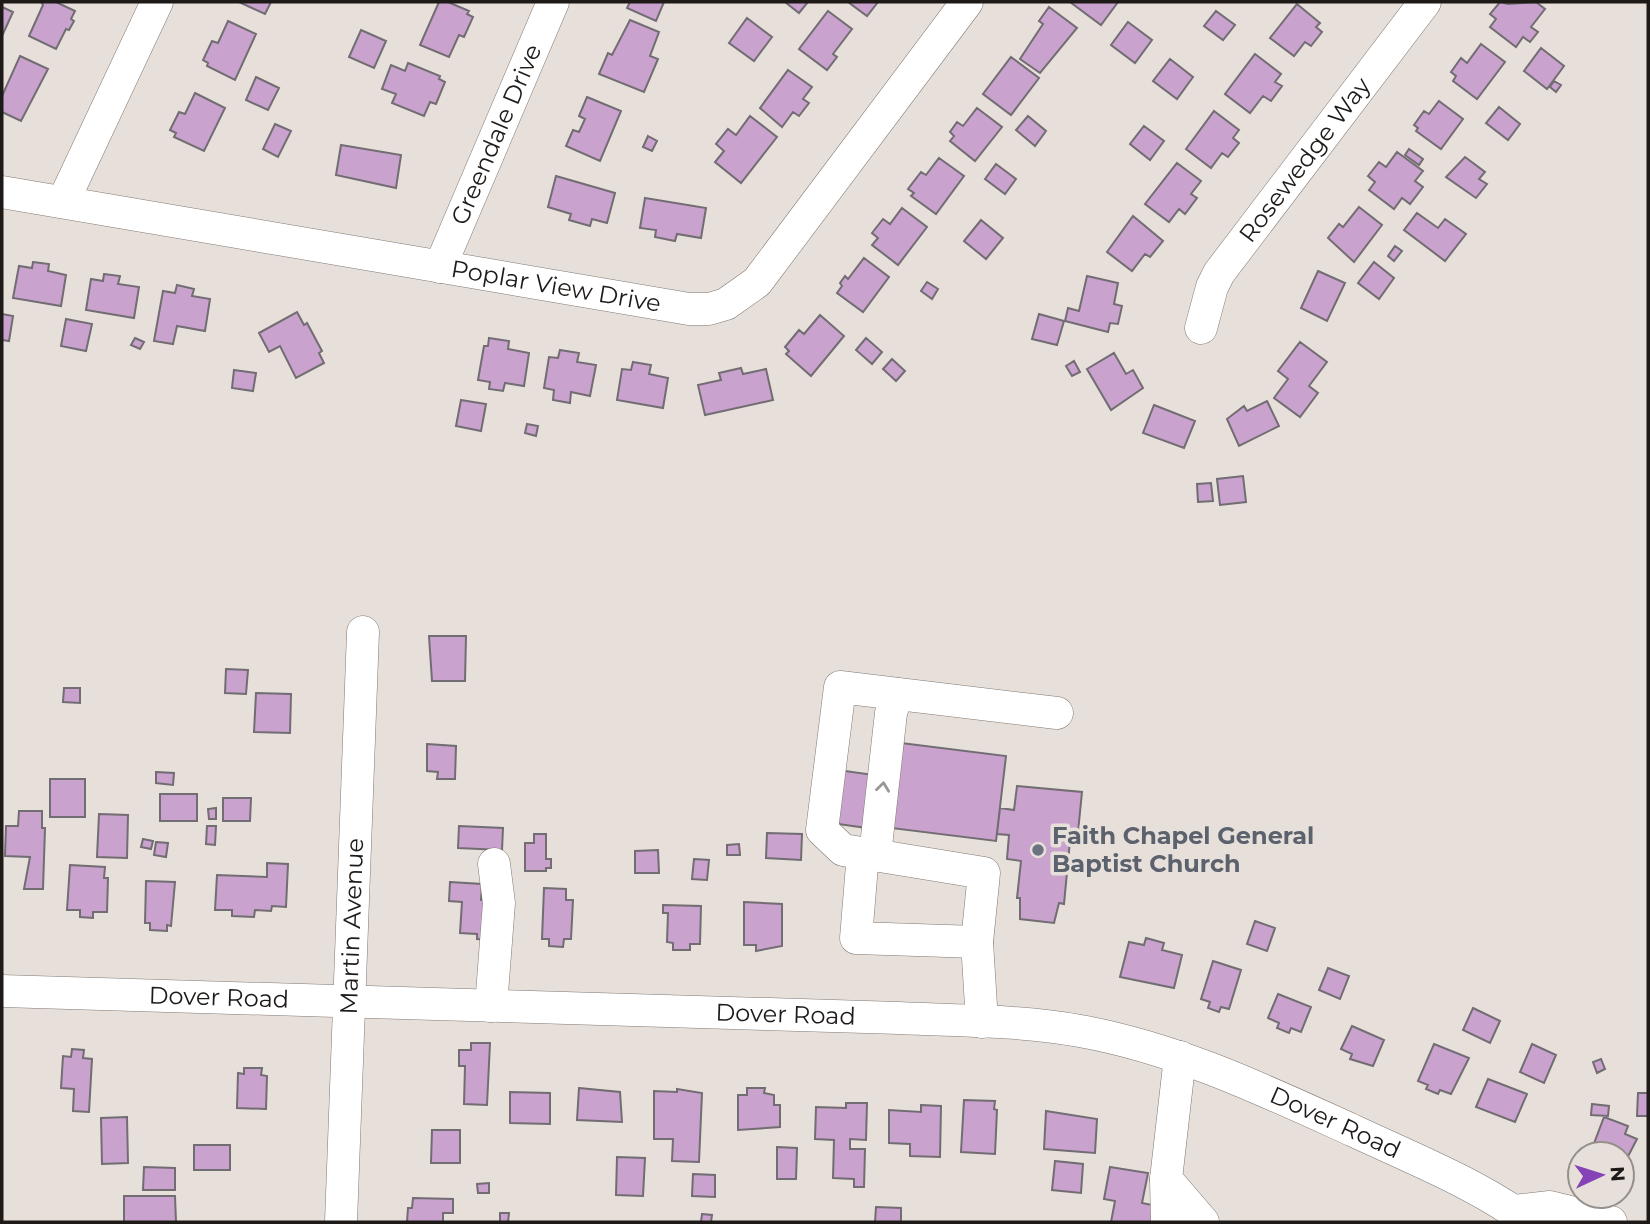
<svg xmlns="http://www.w3.org/2000/svg" width="1650" height="1224" viewBox="0 0 1650 1224" font-family="Montserrat,sans-serif">
  <style>
    .building { fill: #c9a3cd; stroke: #726c73; stroke-width: 2 }
    .lines { fill: none; stroke-linecap: round; stroke-linejoin: round }
    .minor-casing { stroke: #807974; stroke-width: 33 }
    .minor { stroke: #fff; stroke-width: 32 }
    .oneway { stroke: #999897 }
    .worship-dot { fill: #6b7280; stroke: #e7dfd9; stroke-width: 2.5 }
    .labels { text-anchor: middle; stroke-width: 7; stroke-linejoin: round; paint-order: stroke }
    .street-label { font-size: 24px; fill: #1d1a18; stroke: #e7dfd9 }
    .worship-label { font-size: 24px; font-weight: bold; fill: #5b616d; stroke: #e7dfd9; text-anchor: start }
  </style>
  <rect width="100%" height="100%" fill="#e7dfd9"/>
  <path class="building" d="M41,2H56L75,11L71,19L74,21L69,30L66,29L56,49L29,36L43,5Z
    M239,2H271L265,14Z
    M439,2H448L469,11L467,14L473,17L464,37L459,35L449,57L420,45Z
    M630,2H664L656,21L627,8Z
    M785,2H808L799,13Z
    M848,2H878L867,16Z
    M1070,2H1118L1101,25Z
    M1500,2L1508,4L1536,2L1545,9L1531,27L1538,32L1530,42L1523,37L1516,47L1490,27L1496,19L1490,14Z
    M1297,4L1320,23L1316,27L1322,32L1311,46L1305,42L1294,56L1270,38Z
    M2,7L13,12L2,36Z
    M1049,7L1077,28L1040,73L1020,59L1043,24L1039,21Z
    M828,11L852,29L833,54L837,57L827,70L799,49Z
    M1216,11L1235,25L1223,40L1204,26Z
    M747,18L772,37L754,61L729,43Z
    M630,20L659,32L650,56L658,59L644,92L599,74L608,53L612,55Z
    M228,21L256,34L235,80L207,66L208,63L203,60L212,41L218,43Z
    M1128,22L1152,40L1135,63L1111,45Z
    M361,30L386,41L374,68L349,57Z
    M1481,44L1505,62L1477,99L1453,81L1456,76L1451,72L1461,58L1467,63Z
    M1541,48L1564,66L1547,89L1524,71Z
    M1255,54L1281,74L1275,82L1282,86L1271,101L1263,96L1250,113L1225,94Z
    M20,56L48,69L21,121L2,112V96Z
    M1011,57L1039,78L1011,115L983,94Z
    M1170,59L1193,77L1177,99L1153,81Z
    M408,63L440,76L439,79L445,82L436,104L430,102L424,116L392,103L396,94L382,89L391,65L405,71Z
    M788,70L812,87L803,99L809,103L799,116L793,112L782,127L760,108Z
    M256,77L279,88L268,110L246,100Z
    M1554,81L1561,85L1556,92L1550,87Z
    M195,93L225,108L204,151L174,137L176,133L170,130L179,112L185,114Z
    M587,97L621,111L600,161L566,146L573,130L579,132L585,119L579,116Z
    M1439,101L1463,119L1441,149L1416,131L1418,128L1414,125L1424,111L1429,114Z
    M1499,107L1520,124L1508,140L1486,123Z
    M977,108L1002,127L975,161L950,141L954,136L950,132L957,122L963,126Z
    M1214,111L1239,130L1233,138L1239,143L1228,157L1222,153L1211,168L1186,149Z
    M750,116L777,137L741,183L715,162L724,151L716,144L728,129L736,135Z
    M1028,116L1046,131L1035,146L1016,130Z
    M275,124L291,131L278,157L263,149Z
    M1144,126L1164,141L1150,160L1130,144Z
    M648,136L657,141L652,151L643,147Z
    M341,145L401,155L396,188L336,175Z
    M1409,149L1423,159L1419,165L1405,155Z
    M1397,152L1423,171L1415,181L1423,187L1410,204L1402,198L1394,209L1369,190L1375,182L1368,176L1379,162L1386,167Z
    M1465,157L1485,172L1479,179L1487,184L1476,198L1446,177Z
    M939,158L964,176L936,214L911,196L914,193L908,189L921,172L926,175Z
    M1177,163L1201,181L1191,194L1197,198L1185,214L1179,209L1169,222L1145,204Z
    M996,164L1016,179L1005,194L985,179Z
    M556,176L615,193L607,223L592,219L590,226L569,220L571,214L548,207Z
    M645,198L706,208L701,238L677,234L675,241L655,237L656,230L640,228Z
    M1359,207L1382,225L1354,262L1328,238L1339,224L1343,227Z
    M902,208L927,227L898,265L872,245L878,238L872,233L883,219L890,224Z
    M1417,213L1438,228L1445,219L1466,234L1445,261L1404,230Z
    M1133,216L1163,241L1150,257L1145,254L1132,271L1107,252Z
    M981,220L1003,238L986,259L964,241Z
    M1395,246L1402,251L1394,261L1388,256Z
    M864,258L889,277L863,312L837,293L842,286L840,283L845,276L848,279Z
    M33,262L49,264L48,271L66,275L61,306L13,298L19,266L32,268Z
    M1374,262L1394,278L1379,299L1358,283Z
    M1318,271L1345,283L1327,321L1301,308Z
    M104,274L120,276L118,284L139,287L134,318L86,310L91,279L103,281Z
    M1087,276L1118,283L1114,304L1122,306L1118,324L1110,323L1108,332L1065,321L1068,308L1079,311Z
    M927,282L938,289L932,299L921,291Z
    M177,285L194,289L192,296L210,299L205,331L177,326L173,344L154,341L163,291L175,293Z
    M297,312L304,325L307,323L322,351L319,353L324,363L296,378L280,346L269,352L259,333Z
    M2,314L13,316L9,341L2,340Z
    M1039,314L1064,321L1057,345L1032,339Z
    M820,315L844,336L811,376L786,354L789,351L785,347L799,330L804,334Z
    M66,319L92,324L86,351L61,346Z
    M135,338L144,342L140,349L131,345Z
    M489,338L509,341L508,349L529,353L524,386L505,383L503,391L489,389L490,382L478,380L484,346H488Z
    M866,338L882,352L872,364L856,350Z
    M1300,342L1327,362L1309,386L1318,393L1300,417L1274,398L1288,379L1278,371Z
    M560,350L579,353L577,362L596,365L590,396L571,392L570,403L553,400L554,390L544,388L549,357L558,358Z
    M1114,353L1126,374L1133,370L1143,388L1111,410L1087,369Z
    M892,359L905,371L896,381L883,369Z
    M1074,361L1080,372L1072,376L1066,366Z
    M633,362L651,365L649,374L668,378L663,408L617,400L622,369L631,370Z
    M741,368L743,374L766,369L773,400L705,415L698,385L721,380L719,373Z
    M234,370L256,373L253,391L232,388Z
    M461,400L486,404L481,431L456,426Z
    M1267,401L1279,426L1239,446L1227,419L1244,406L1247,411Z
    M1154,405L1195,421L1184,448L1143,433Z
    M527,424L538,426L536,436L525,433Z
    M1243,476L1246,502L1220,505L1217,479Z
    M1211,483L1213,501L1198,502L1197,484Z
    M429,636H466L465,681H432Z
    M226,669L248,670L246,694L225,693Z
    M64,688H80V703L63,702Z
    M256,693L291,694L290,733L254,732Z
    M893,742L1006,756L996,841L883,827Z
    M427,744L456,746L455,779H437L438,772L427,771Z
    M831,769L881,776L874,829L824,822Z
    M156,772L174,773L173,785L156,783Z
    M50,779H85V817H50Z
    M1017,786L1082,792L1077,842L1070,841L1064,904L1059,903L1054,923L1020,919V898H1017L1021,861L1007,859L1009,835L997,834L1000,808L1014,810Z
    M160,794H197V821H160Z
    M223,798H251L250,821H223Z
    M216,808V819H209L208,809Z
    M19,811H42V828H45L43,889H24L30,857L5,856L6,826H18Z
    M99,814L128,815L127,858L97,857Z
    M207,826H216L215,845L206,844Z
    M459,826L503,828L502,850L458,848Z
    M767,833L802,834L801,860L766,858Z
    M534,834H546V859H551V868H546V871H525V843H534Z
    M143,839L153,841L151,849L141,847Z
    M156,842L168,843L166,857L154,855Z
    M739,844L740,855H727V845Z
    M658,850L659,873H635V851Z
    M694,859L709,860L707,880L692,879Z
    M267,863L288,864L286,907L272,906L271,911L255,910L254,917L232,916V910H215L217,875L267,877Z
    M70,865L105,867L104,878H108L107,912H93V918L80,917V910H67Z
    M146,881L175,882L171,926L167,925V931L150,930V923H145Z
    M450,882L482,884L481,900H492L490,940L477,939V934L460,933L462,902L449,901Z
    M544,888L566,889V900H573L571,939H564L563,947L549,946V939H542Z
    M744,902L782,904V946L756,951V945H744Z
    M663,905L701,906L700,944H690V950H673V943L667,942L668,913H663Z
    M1255,921L1275,928L1267,951L1247,944Z
    M1146,938L1164,943L1162,950L1182,955L1174,988L1120,977L1129,942L1144,945Z
    M1213,961L1241,970L1229,1009L1221,1007L1219,1012L1208,1008L1210,1002L1201,999Z
    M1328,968L1349,976L1340,999L1319,990Z
    M1278,994L1311,1007L1301,1032L1291,1028L1289,1033L1277,1028L1279,1023L1268,1018Z
    M1473,1008L1500,1021L1490,1043L1463,1030Z
    M1352,1026L1384,1040L1373,1066L1350,1059L1352,1054L1341,1049Z
    M471,1043H490L487,1105L464,1104L465,1066H459V1050H471Z
    M1434,1044L1469,1058L1451,1094L1440,1090L1438,1094L1426,1089L1428,1085L1418,1081Z
    M1532,1044L1556,1055L1544,1083L1520,1072Z
    M72,1049L84,1050L83,1058L92,1059L89,1112L73,1111L74,1089L61,1088L63,1056L71,1057Z
    M1601,1059L1605,1069L1597,1073L1593,1062Z
    M244,1068H262L261,1075L267,1076L266,1109L237,1108L238,1073L244,1074Z
    M1488,1079L1527,1094L1515,1122L1476,1107Z
    M579,1088L620,1092L622,1122L577,1120Z
    M747,1088H765L764,1093L774,1095V1105H780V1127L738,1130V1095H747Z
    M677,1089L702,1093L699,1162L672,1161L673,1139H654V1091L677,1092Z
    M510,1092L550,1093V1124L510,1123Z
    M1638,1093H1648V1116H1637Z
    M964,1100L995,1101L994,1109L997,1110L995,1154L961,1152Z
    M846,1103H867L866,1140L850,1139V1149H865L864,1187H854V1179L833,1178L834,1140L815,1139L816,1107L846,1108Z
    M1592,1104L1609,1106L1608,1116L1591,1115Z
    M921,1105L941,1106L940,1157L910,1156V1144L889,1143V1110L921,1112Z
    M1046,1111L1097,1119L1095,1153L1044,1149Z
    M127,1117L128,1163L102,1164L101,1118Z
    M1604,1117L1628,1126L1625,1134L1637,1139L1622,1168V1154H1590Z
    M432,1130H460V1163H431Z
    M194,1145H230V1170H194Z
    M777,1147L797,1148L796,1179H777Z
    M617,1157L645,1158L643,1196L616,1195Z
    M1055,1161L1083,1164L1081,1193L1052,1190Z
    M144,1167L175,1168V1190H143Z
    M1110,1167L1148,1173L1142,1203L1157,1206L1154,1222H1111L1115,1201L1104,1199Z
    M693,1174L715,1175V1197L692,1196Z
    M489,1183V1193H478L477,1184Z
    M124,1196H175L176,1222H124Z
    M413,1198L453,1199V1213H443V1222H407L408,1208H412Z
    M876,1207L901,1208V1222H875Z
    M500,1213H509L508,1222H500Z
    M702,1214L712,1215L711,1222H701Z"/>
  <g class="lines">
    <defs>
      <g id="minor">
        <path id="s1" d="M2,192L689,309H709L726,304L757,282L967,2"/>
        <path d="M63,202L157,2"/>
        <path id="s2" d="M440,267L553,2"/>
        <path id="s3" d="M1201,328L1212,287L1219,273L1425,2"/>
        <path d="M863,853L856,938L977,942"/>
        <path d="M875,855L891,713L897,694"/>
        <path id="s4" d="M2,991L899,1018C959,1021 1021,1020 1080,1031C1176,1048 1266,1091 1354,1131C1414,1159 1475,1183 1529,1222"/>
        <path d="M491,1006L499,903L494,864"/>
        <path d="M982,1022L977,942L984,873L843,850L822,830L840,687L1057,713"/>
        <path d="M1180,1057L1166,1179L1203,1222"/>
        <path d="M1166,1179L1167,1222"/>
        <path d="M1514,1211L1550,1207L1611,1222"/>
        <path id="s5" d="M341,1222L363,632"/>
      </g>
    </defs>
    <use href="#minor" class="minor-casing"/>
    <use href="#minor" class="minor"/>
  </g>
  <defs><path id="oneway-chevron" d="M-2-3.5L2.5 0L-2 3.5" fill="none" stroke-width="1.6" stroke-linecap="round" stroke-linejoin="round" transform="scale(1.75)"/></defs>
  <use class="oneway" href="#oneway-chevron" transform="translate(883 787) rotate(-83)"/>
  <circle class="worship-dot" cx="1038" cy="850" r="7"/>
  <g class="labels">
    <g class="street-label">
      <text dy="8" stroke="none"><textPath href="#s2" startOffset="144">Greendale Drive</textPath></text>
      <text dy="8" stroke="none"><textPath href="#s3" startOffset="200">Rosewedge Way</textPath></text>
      <text dy="8" stroke="none"><textPath href="#s1" startOffset="562">Poplar View Drive</textPath></text>
      <text dy="8" stroke="none"><textPath href="#s5" startOffset="296">Martin Avenue</textPath></text>
      <text dy="8" stroke="none"><textPath href="#s4" startOffset="217">Dover Road</textPath></text>
      <text dy="8" stroke="none"><textPath href="#s4" startOffset="784">Dover Road</textPath></text>
      <text dy="8" stroke="none"><textPath href="#s4" startOffset="1351">Dover Road</textPath></text>
    </g>
    <g class="worship-label">
      <text x="1052" y="844">Faith Chapel General<tspan x="1052" dy="28">Baptist Church</tspan></text>
    </g>
  </g>
  <rect width="1650" height="1224" fill="none" stroke="#1d1a18" stroke-width="7"/>
  <g transform="translate(1601 1175) rotate(86)"><circle r="33" fill="#e7dfd9" stroke="#96908c" stroke-width="2"/>
  <path d="M0-5L12 26L0 18L-12 26Z" fill="#8543b7"/>
  <text y="-10" font-size="19" font-weight="bold" text-anchor="middle" fill="#1d1a18">N</text>
  </g>
</svg>
